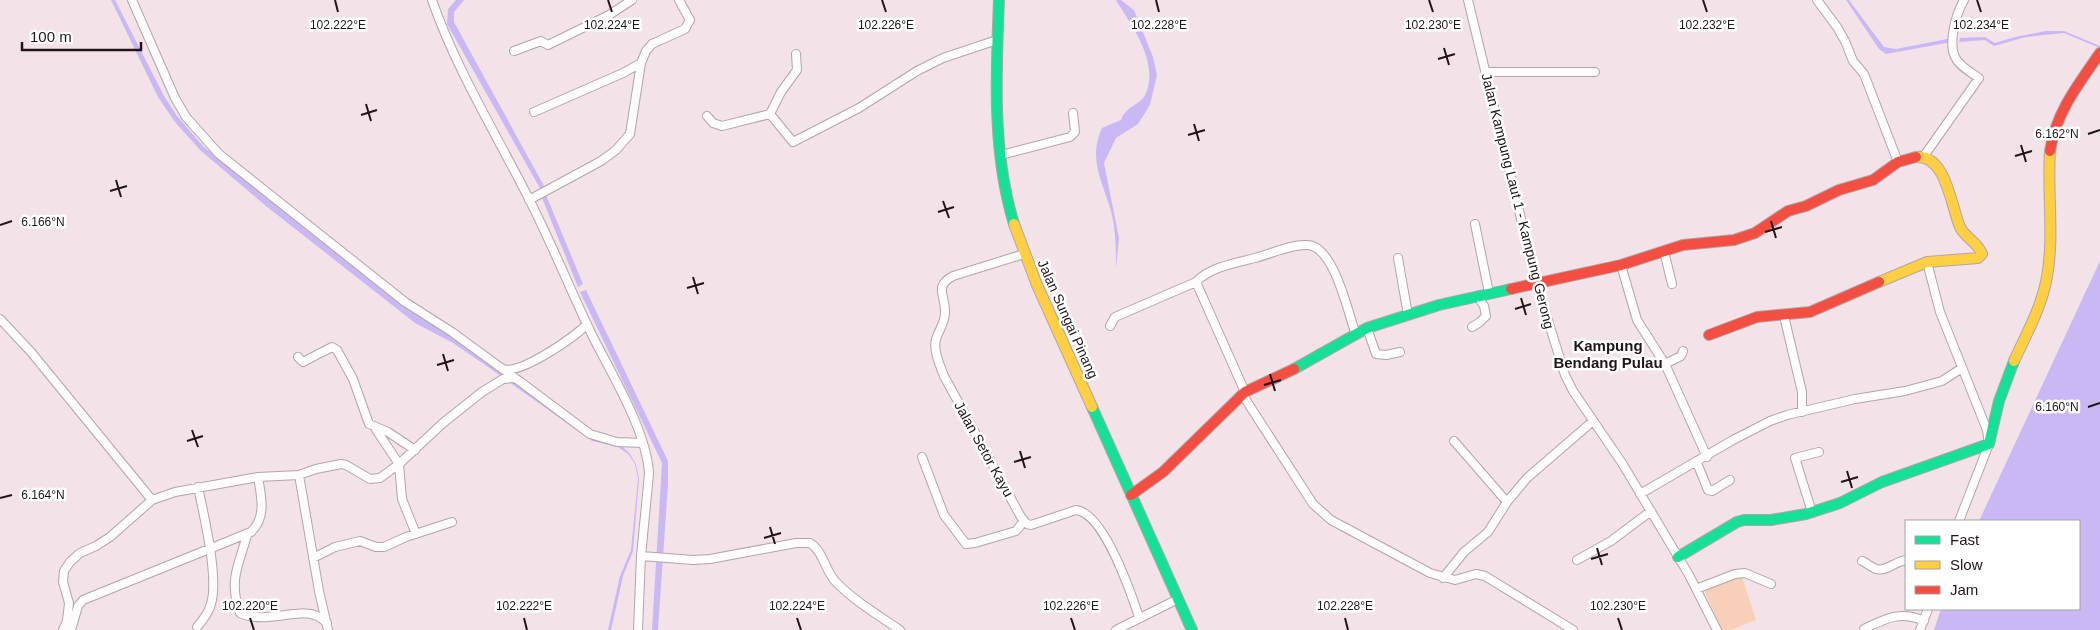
<svg xmlns="http://www.w3.org/2000/svg" width="2100" height="630" viewBox="0 0 2100 630" font-family="Helvetica,sans-serif">
  <style>
    .green { fill: #f8cfb8 }
    .water { fill: #cab8f4 }
    .lines { fill: none; stroke-linecap: round; stroke-linejoin: round }
    .street-casing { stroke: #b2a5a9; stroke-width: 10 }
    .fast-casing { stroke: #b2a5a9; stroke-width: 12 }
    .slow-casing { stroke: #b2a5a9; stroke-width: 12 }
    .jam-casing { stroke: #b2a5a9; stroke-width: 12 }
    .street { stroke: #fdfbfc; stroke-width: 8 }
    .fast { stroke: #16e098; stroke-width: 10 }
    .slow { stroke: #ffcf43; stroke-width: 10 }
    .jam { stroke: #f24e42; stroke-width: 10 }
    .ticks { fill: none; stroke: #221519; stroke-width: 2 }
    .labels { text-anchor: middle; stroke-width: 5; stroke-linejoin: round; paint-order: stroke }
    .street-label { font-size: 14px; fill: #221519; stroke: #fff }
    .neighbourhood-label { font-size: 15px; font-weight: bold; fill: #221519; stroke: #fff }
    .ticks-label { font-size: 12px; text-anchor: middle; fill: #221519; stroke: #fff; stroke-width: 5; stroke-linejoin: round; paint-order: stroke }
  </style>
  <rect width="100%" height="100%" fill="#f3e3e8"/>
  <path class="green" d="M1741,574L1756,620L1731,630H1722L1704,590Z"/>
  <path class="water" d="M111,0H115L164,96L177,116L203,146L415,314L456,337L592,439L621,445L629,453L636,464L639,479L633,551L623,576L611,630H608L620,576L631,550L638,479L635,464L628,454L618,447L592,441L488,367L453,343L415,323L266,206L201,151L175,122L158,97Z
    M456,0H464L454,12V22L544,186L541,190L447,24L448,9Z
    M1116,0H1121L1134,10L1153,57L1157,75L1150,105L1138,124L1116,138L1104,163L1119,238L1116,269C1116,251 1116,233 1112,215C1104,183 1087,161 1102,128L1121,120C1126,105 1141,106 1146,93C1159,61 1131,25 1116,0Z
    M1846,0H1849L1884,47L1896,49L1952,38V42L1886,54L1879,49Z
    M2046,31H2064L2100,46V48L2064,33L2026,37L1994,46L1985,40L1959,42L1960,38L1985,37L1995,43L2015,37Z
    M546,195L583,284L578,287L542,198Z
    M2100,261V630H1934L1941,609H2079V521H1979Z
    M586,290L668,461V485L658,630H652L662,463L580,292Z"/>
  <g class="lines">
    <defs>
      <path id="street" d="M132,0L175,98L186,117L219,154L405,302L452,332L515,378
        M432,0C456,69 495,132 528,197C551,242 570,289 592,335C611,373 647,431 649,474L641,556L638,630
        M1468,0L1537,285L1565,375L1573,391L1622,463L1689,575L1717,630
        M1817,0L1837,27L1845,41L1853,61L1864,74L1898,162
        M514,51L541,41L548,45L609,15L632,0
        M1486,72H1595
        M534,112L623,73L641,63L646,51L652,44L685,29L690,20L679,0
        M770,114L793,142L859,108L917,71L943,58L997,40
        M707,116L713,123L722,126L770,114L781,92L797,70L796,54
        M1001,155L1070,137L1075,132L1073,113
        M1924,156L1979,78C1972,73 1959,66 1955,57C1948,42 1956,14 1964,0
        M529,200L601,161L616,150L630,134L641,63
        M1475,224L1489,293
        M1664,251L1672,284
        M1024,254L953,276C933,287 946,295 945,313C945,322 939,330 936,339C933,351 940,365 944,376L1021,517L1027,524L1031,525L1076,510C1104,513 1131,593 1139,617
        M1398,258L1408,315
        M1927,262L1940,312L1987,430L1989,444L1959,521
        M1621,265L1637,320L1665,364L1707,457
        M1196,282L1245,392L1244,397L1313,504L1331,520L1430,573L1455,580L1476,574L1485,576L1573,630
        M1784,316L1802,392V412
        M0,319L31,352L152,500
        M1110,326L1115,317L1196,282C1210,267 1235,263 1255,258C1271,254 1291,244 1307,245C1334,245 1348,313 1356,335
        M1472,327L1480,322L1486,316L1484,306L1478,297
        M1367,328L1376,354L1386,355L1400,352
        M298,357L303,362L332,347L337,350L353,379L369,424L388,432L415,450
        M1665,364L1681,356L1683,351
        M503,369C520,375 575,337 587,324
        M375,428L399,464L402,499L416,534
        M1454,441L1507,502
        M922,457L944,515L966,544L975,543L1016,531L1024,521
        M1697,463L1708,490L1712,491L1730,480
        M299,475L319,591L328,630
        M1640,494L1733,440L1770,421L1787,415L1855,399L1905,391L1942,381L1962,368
        M1812,512L1795,458L1819,452
        M247,535C239,565 228,580 240,613C266,625 296,607 317,616C321,617 324,621 327,623
        M641,556L693,560L710,559L796,543H810C823,551 825,570 835,581C854,601 878,615 900,630
        M313,558L335,547L360,541L376,547H384L406,537L452,522
        M1577,560L1611,541L1651,511
        M1862,561C1867,563 1871,567 1876,569C1886,572 1896,561 1906,560
        M1443,578L1464,552L1488,532L1507,502L1527,478L1593,421
        M1696,589L1735,574L1745,573L1771,584
        M197,627C203,620 209,612 211,604C219,578 204,516 198,487
        M1864,629C1885,619 1900,610 1924,621
        M63,630L67,621L69,603L63,582L64,571L70,562L80,553L96,546L110,537L152,500L175,492L258,477L299,475L316,469L341,464L346,465L370,479L380,478L399,464L443,423L482,392L503,379L514,378L518,380L590,434L617,442L643,443
        M71,630L78,606L83,600L251,532C267,517 261,496 258,477
        M1116,630L1178,599
        M1920,630L1928,609"/>
      <path id="fast" d="M999,0C996,74 992,152 1014,224
        M1294,369L1367,328L1439,305L1511,289
        M1092,407L1192,630
        M1678,557L1737,522L1744,520H1771L1806,514L1840,503L1882,482L1989,444L1999,401L2014,361"/>
      <path id="slow" d="M1014,224L1037,285L1092,407
        M1879,282L1927,262L1978,258L1982,254C1978,242 1965,238 1960,227C1951,206 1946,154 1916,157
        M2014,361C2026,335 2040,310 2046,282C2055,239 2047,194 2050,151"/>
      <path id="jam" d="M2050,151C2056,112 2078,85 2100,53
        M1511,289L1621,265L1683,245L1734,240L1755,233L1788,211L1806,206L1839,190L1873,180L1898,162L1916,157
        M1709,335L1757,317L1810,312L1879,282
        M1131,495L1163,472L1245,392L1294,369"/>
    </defs>
    <use href="#street" class="street-casing"/>
    <use href="#fast" class="fast-casing"/>
    <use href="#slow" class="slow-casing"/>
    <use href="#jam" class="jam-casing"/>
    <use href="#street" class="street"/>
    <use href="#fast" class="fast"/>
    <use href="#slow" class="slow"/>
    <use href="#jam" class="jam"/>
  </g>
  <path class="ticks" d="M335,0L338,12M608,0L612,12M882,0L886,12M1156,0L1159,12M1429,0L1433,12M1703,0L1707,12M1977,0L1981,12M1444,48L1449,65M1438,59L1455,54M366,104L371,121M361,115L377,110M1194,124L1199,141M2088,134L2100,130M1188,135L1205,130M2021,145L2026,162M2015,156L2032,151M116,180L121,197M110,191L127,186M943,201L949,218M938,212L954,207M1771,221L1776,238M0,225L12,221M1765,232L1782,227M693,277L698,294M687,288L704,283M1521,298L1526,315M1515,309L1531,304M443,354L448,371M437,365L454,360M1270,374L1275,391M1264,385L1281,380M2088,407L2100,403M192,430L198,447M187,441L203,436M1020,451L1025,468M1014,462L1031,457M1847,471L1852,488M1841,482L1858,477M0,498L12,495M770,527L775,544M764,538L781,533M1597,548L1602,565M1591,559L1608,554M250,618L254,630M524,618L527,630M797,618L801,630M1071,618L1075,630M1345,618L1348,630M1618,618L1622,630"/>
  <g class="labels">
    <g class="street-label">
      <text transform="translate(1518 201) rotate(76)" y="5">Jalan Kampung Laut 1 - Kampung Gerong</text>
      <text transform="translate(1068 319) rotate(66)" y="5">Jalan Sungai Pinang</text>
      <text transform="translate(984 449) rotate(61)" y="5">Jalan Setor Kayu</text>
    </g>
    <g class="neighbourhood-label">
      <text x="1608" y="351">Kampung<tspan x="1608" dy="17">Bendang Pulau</tspan></text>
    </g>
  </g>
  <g class="ticks-label">
    <text x="1981" y="29">102.234°E</text>
    <text x="338" y="29">102.222°E</text>
    <text x="612" y="29">102.224°E</text>
    <text x="886" y="29">102.226°E</text>
    <text x="1159" y="29">102.228°E</text>
    <text x="1433" y="29">102.230°E</text>
    <text x="1707" y="29">102.232°E</text>
    <text x="2057" y="138">6.162°N</text>
    <text x="43" y="226">6.166°N</text>
    <text x="2057" y="411">6.160°N</text>
    <text x="43" y="499">6.164°N</text>
    <text x="250" y="610">102.220°E</text>
    <text x="524" y="610">102.222°E</text>
    <text x="797" y="610">102.224°E</text>
    <text x="1071" y="610">102.226°E</text>
    <text x="1345" y="610">102.228°E</text>
    <text x="1618" y="610">102.230°E</text>
  </g>
  <rect x="1905" y="520" width="175" height="90" fill="#ffffff" stroke="#a7a1a3"/>
  <rect x="1915" y="536" width="25" height="8" fill="#16e098" stroke="#a7a1a3"/>
  <text x="1950" y="545" font-size="15" fill="#221519">Fast</text>
  <rect x="1915" y="561" width="25" height="8" fill="#ffcf43" stroke="#a7a1a3"/>
  <text x="1950" y="570" font-size="15" fill="#221519">Slow</text>
  <rect x="1915" y="586" width="25" height="8" fill="#f24e42" stroke="#a7a1a3"/>
  <text x="1950" y="595" font-size="15" fill="#221519">Jam</text>
  <path d="M22 42v8h119v-8" fill="none" stroke="#221519" stroke-width="2.5"/>
  <text x="30" y="42" font-size="15" fill="#221519" stroke="#ffffff" stroke-width="4" paint-order="stroke">100 m</text>
</svg>
